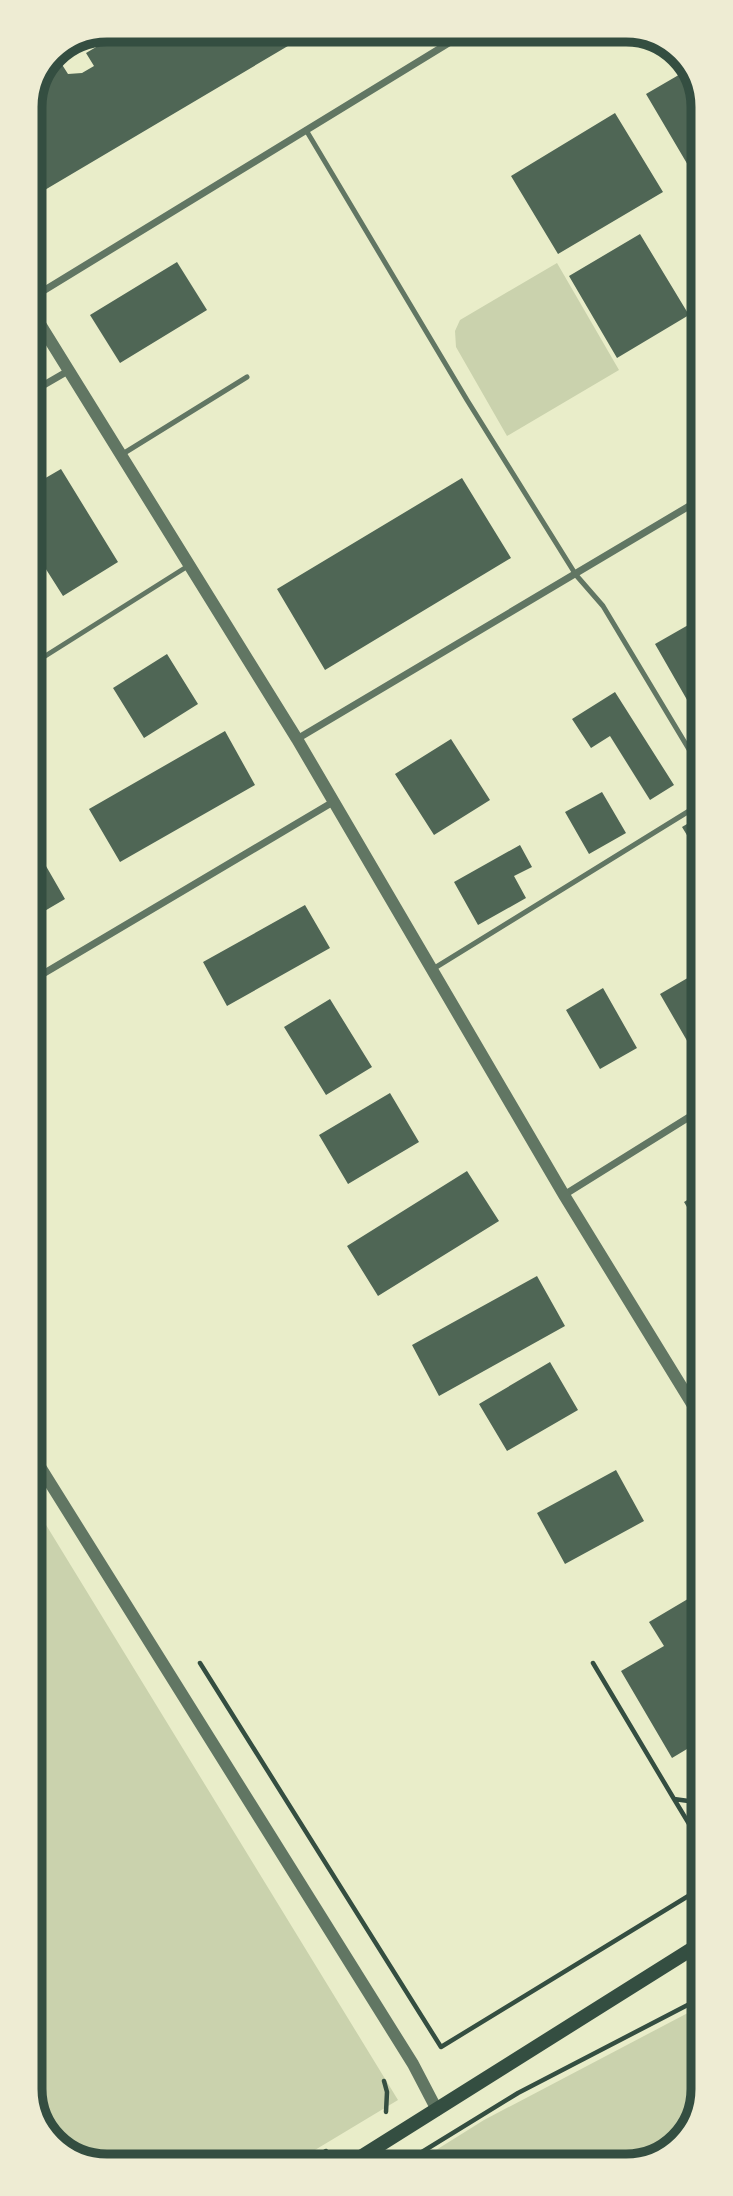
<svg xmlns="http://www.w3.org/2000/svg" width="733" height="2196" viewBox="0 0 733 2196" font-family="Commissioner,sans-serif">
  <style>
    .green { fill: #cad2ad }
    .building { fill: #4f6655 }
    .lines { fill: none; stroke-linecap: round; stroke-linejoin: round }
    .path { stroke: #344e41; stroke-width: 4.5 }
    .service { stroke: #617663; stroke-width: 5 }
    .minor { stroke: #617663; stroke-width: 7 }
    .tertiary { stroke: #617663; stroke-width: 12 }
    .secondary { stroke: #344e41; stroke-width: 14 }
    .rim { fill: none; stroke: #344e41; stroke-width: 9 }
  </style>
  <rect width="100%" height="100%" fill="#e9edc9"/>
  <path class="green" d="M557,263L619,370L507,436L456,347L455,331L460,320Z
    M32,1502L398,2100L290,2165L101,2166L56,2147L32,2109Z
    M703,2005V2090L687,2136L646,2164L412,2165L484,2120Z"/>
  <path class="building" d="M125,30H315L38,194L30,180V102L53,52L70,45L76,54L61,63L68,74L82,73L94,66L86,53Z
    M689,69L701,87V167L692,172L646,94Z
    M615,113L663,192L558,254L511,176Z
    M640,234L689,315L617,358L569,276Z
    M177,262L207,310L120,363L90,315Z
    M61,469L118,562L63,596L30,544V487Z
    M462,478L511,558L325,670L277,589Z
    M30,590L41,607L31,614Z
    M697,620L701,628L702,708L694,712L655,644Z
    M167,654L198,704L144,738L113,688Z
    M615,692L674,785L650,800L610,736L591,748L572,719Z
    M225,731L255,785L120,862L89,809Z
    M451,739L490,800L434,835L395,774Z
    M602,792L626,833L589,854L565,812Z
    M702,815V860L682,827Z
    M31,840L65,899L31,919Z
    M520,845L532,867L514,876L526,898L478,925L454,882Z
    M305,905L330,948L227,1006L203,962Z
    M698,972L702,979V1055L697,1058L660,994Z
    M603,988L637,1048L600,1069L566,1010Z
    M330,999L372,1067L326,1095L284,1027Z
    M390,1093L419,1142L348,1184L319,1135Z
    M467,1171L499,1221L378,1296L347,1246Z
    M702,1191V1232L684,1202Z
    M537,1276L565,1326L439,1396L412,1345Z
    M550,1362L578,1410L507,1451L479,1404Z
    M616,1470L644,1521L565,1564L537,1513Z
    M703,1590V1765L699,1768L687,1749L672,1758L621,1671L664,1646L649,1622Z"/>
  <g class="lines">
    <path class="path" d="M200,1663L441,2047L703,1887
      M593,1663L674,1799
      M703,1803L674,1799L703,1847
      M384,2081L387,2092L386,2112
      M404,2163L518,2093L703,1997
      M303,2165L326,2151"/>
    <path class="service" d="M306,130L467,400L576,575L603,606L702,771
      M121,455L247,377
      M31,665L188,566
      M433,969L702,803"/>
    <path class="minor" d="M30,299L470,30
      M30,393L68,371
      M297,739L701,499
      M31,981L333,802
      M564,1195L702,1109"/>
    <path class="tertiary" d="M30,308L297,739L564,1195L702,1420
      M32,1454L413,2064L437,2110"/>
    <path class="secondary" d="M348,2165L703,1942"/>
  </g>
  <path d="M0 0H733V2196H0ZM107 42H626A65 65 0 0 1 691 107V2089A65 65 0 0 1 626 2154H107A65 65 0 0 1 42 2089V107A65 65 0 0 1 107 42Z" fill="#eeecd3" fill-rule="evenodd"/>
  <path class="rim" d="M107 42H626A65 65 0 0 1 691 107V2089A65 65 0 0 1 626 2154H107A65 65 0 0 1 42 2089V107A65 65 0 0 1 107 42Z"/>
</svg>
